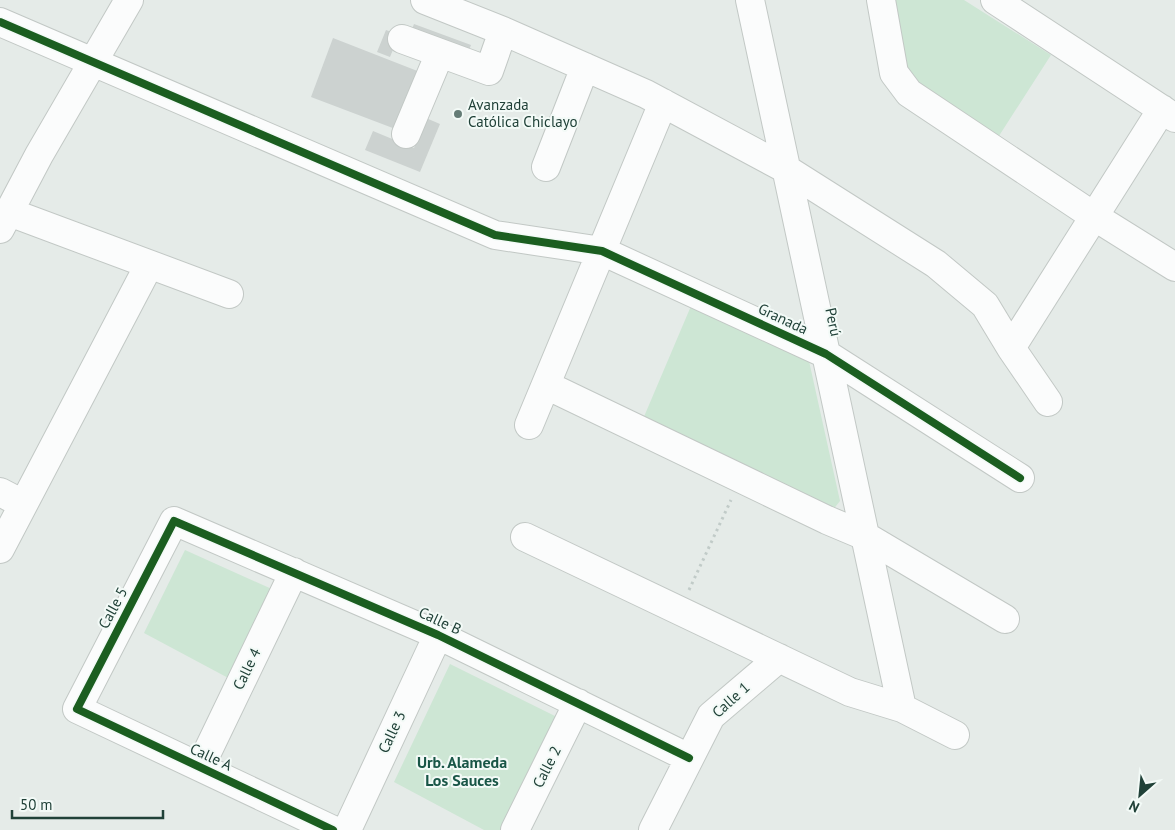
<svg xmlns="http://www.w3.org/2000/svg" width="1175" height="830" viewBox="0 0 1175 830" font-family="'PT Sans',sans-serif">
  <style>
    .green { fill: #cde6d4 }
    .building { fill: #ccd2d0 }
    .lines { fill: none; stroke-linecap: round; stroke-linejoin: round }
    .minor-casing { stroke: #c2c8c5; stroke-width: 30 }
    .path { stroke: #c1cbc8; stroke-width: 3; stroke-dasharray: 2.5 4; stroke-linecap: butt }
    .minor { stroke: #fbfcfc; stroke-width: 28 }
    .cycleway-casing { stroke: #f3faf7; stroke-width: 11 }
    .cycleway { stroke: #1b5e20; stroke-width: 8 }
    .poi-dot { fill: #657c76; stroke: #f3faf7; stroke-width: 2 }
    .labels { text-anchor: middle; stroke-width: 4; stroke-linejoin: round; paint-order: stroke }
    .poi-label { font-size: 15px; fill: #204138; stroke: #f3faf7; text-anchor: start }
    .street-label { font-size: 15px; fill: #204138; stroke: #f3faf7 }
    .neighbourhood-label { font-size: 16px; font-weight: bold; fill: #195647; stroke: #f3faf7 }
  </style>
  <rect width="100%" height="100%" fill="#e5ebe8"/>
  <path class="green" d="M891,0H964L1051,55L997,139L907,76Z
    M691,306L809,361L840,501L832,511L643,419Z
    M185,550L274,590L232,680L144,633Z
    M450,664L559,718L506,830H484L394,782Z"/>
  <path class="building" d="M414,24L471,45L466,58L410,34Z
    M386,30L399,35L390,57L377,52Z
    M333,38L420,72L398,130L311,97Z
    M426,118L440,124L420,172L365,150L373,131L414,148Z"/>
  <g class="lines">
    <defs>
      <path id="minor" d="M425,0L503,31L646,94L786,169L936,264L985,305L1011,348L1048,402
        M750,0L902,708
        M881,0L894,73L909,93L1095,217L1175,267
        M995,0L1175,118
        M0,22L495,235L602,251L826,354L1020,478
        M402,39L489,71L503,31
        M406,134L440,53
        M546,167L585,67
        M9,212L229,294
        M0,229L39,155L129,0
        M1011,348L1162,109
        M546,385L827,520L865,536L1005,619
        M529,425L663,103
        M0,492L23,504
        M525,537L850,692L902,708L955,735
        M0,549L149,265
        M200,767L294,572
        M333,830L77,709L174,521L438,635L689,758
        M347,830L438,635
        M515,830L578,703
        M653,830L711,716L779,658"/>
    </defs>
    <use href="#minor" class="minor-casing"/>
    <path class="path" d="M689,590L731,500"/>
    <use href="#minor" class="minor"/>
    <defs>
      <path id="cycleway" d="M0,22L495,235L602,251L826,354L1020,478
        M333,830L77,709L174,521L438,635L689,758"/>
    </defs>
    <use href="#cycleway" class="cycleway-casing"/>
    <use href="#cycleway" class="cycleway"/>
  </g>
  <circle class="poi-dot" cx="458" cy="114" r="5"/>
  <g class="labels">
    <g class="poi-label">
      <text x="468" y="110">Avanzada<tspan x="468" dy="17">Católica Chiclayo</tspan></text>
    </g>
    <g class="street-label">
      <text transform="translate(783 319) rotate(25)" y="5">Granada</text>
      <text transform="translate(833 322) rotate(78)" y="5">Perú</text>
      <text transform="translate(113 608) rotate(-62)" y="5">Calle 5</text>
      <text transform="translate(440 621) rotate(25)" y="5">Calle B</text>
      <text transform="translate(247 669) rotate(-64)" y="5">Calle 4</text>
      <text transform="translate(731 700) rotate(-42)" y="5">Calle 1</text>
      <text transform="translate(392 732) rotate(-65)" y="5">Calle 3</text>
      <text transform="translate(211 757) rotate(25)" y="5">Calle A</text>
      <text transform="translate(547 767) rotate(-63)" y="5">Calle 2</text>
    </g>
    <g class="neighbourhood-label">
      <text x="462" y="768">Urb. Alameda<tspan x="462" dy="18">Los Sauces</tspan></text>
    </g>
  </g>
  <g transform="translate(1140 795) rotate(207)" stroke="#f3faf7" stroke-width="4" paint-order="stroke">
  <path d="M0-4L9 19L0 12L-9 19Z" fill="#204138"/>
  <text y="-8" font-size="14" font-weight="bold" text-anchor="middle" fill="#204138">N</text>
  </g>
  <path d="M12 810v8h151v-8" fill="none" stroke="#204138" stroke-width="2.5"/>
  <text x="20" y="810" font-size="15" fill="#204138" stroke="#f3faf7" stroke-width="4" paint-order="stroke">50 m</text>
</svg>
